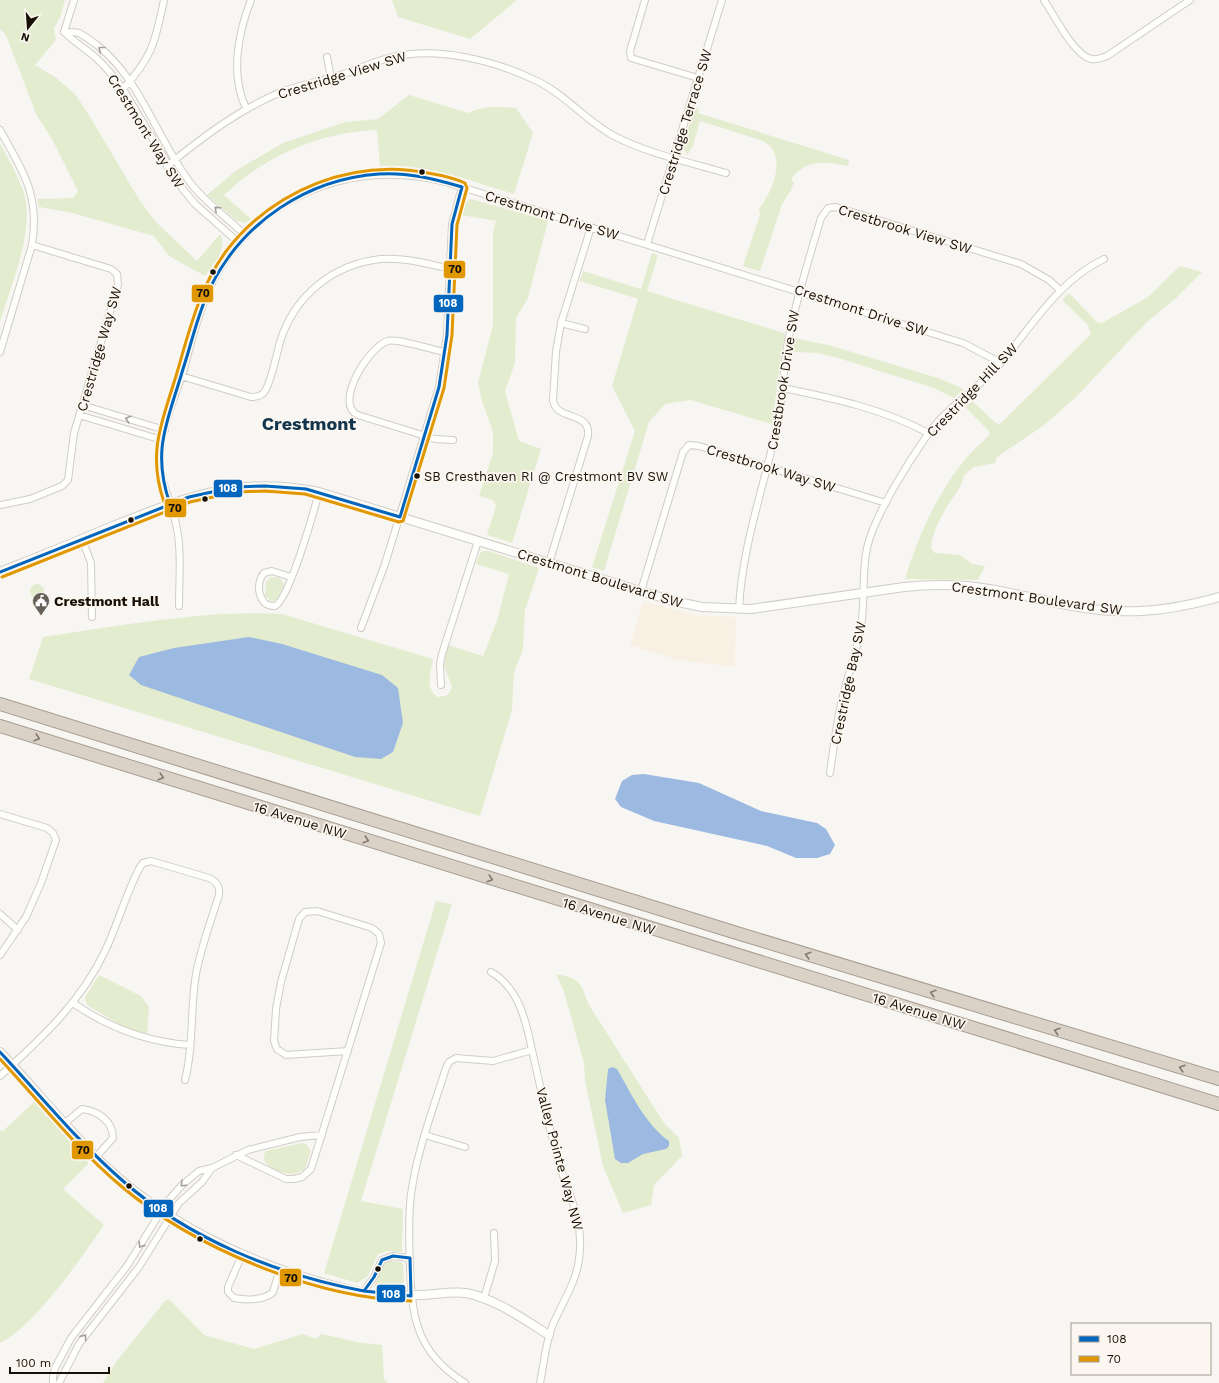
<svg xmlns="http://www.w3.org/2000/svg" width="1219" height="1383" viewBox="0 0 1219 1383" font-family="'Work Sans',sans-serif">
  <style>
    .commercial { fill: #f9f0e4 }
    .green { fill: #e4eccf }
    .water { fill: #9cbae1 }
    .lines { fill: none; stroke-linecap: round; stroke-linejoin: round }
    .minor-casing { stroke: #d1ccc5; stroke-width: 8 }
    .tertiary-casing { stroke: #d1ccc5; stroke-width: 10 }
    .motorway-casing { stroke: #a99d91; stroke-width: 14 }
    .minor { stroke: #fefefd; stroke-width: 6 }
    .tertiary { stroke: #fefefd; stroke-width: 8 }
    .motorway { stroke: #dad1c7; stroke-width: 12 }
    .bus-1-casing { stroke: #fbf7f0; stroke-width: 6 }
    .bus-2-casing { stroke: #fbf7f0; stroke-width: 6 }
    .bus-1 { stroke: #0065bd; stroke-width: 3 }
    .bus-2 { stroke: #e19700; stroke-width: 3 }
    .oneway { stroke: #a29f9a }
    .oneway2 { stroke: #837a70 }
    .bus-dot { fill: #181005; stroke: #fbf7f0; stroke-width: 1.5 }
    .labels { text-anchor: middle; stroke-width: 3.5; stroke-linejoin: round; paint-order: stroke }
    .bus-label { font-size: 13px; fill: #181005; stroke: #fbf7f0; text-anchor: start }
    .street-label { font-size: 14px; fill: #181005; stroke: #fbf7f0 }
    .poi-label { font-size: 14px; font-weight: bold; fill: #181005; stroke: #fbf7f0; text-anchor: start }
    .district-label { font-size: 18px; font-weight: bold; fill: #12344d; stroke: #fbf7f0 }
    .line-badge { stroke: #fbf7f0; stroke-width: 1.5 }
    .badge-label { font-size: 11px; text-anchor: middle; font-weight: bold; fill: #fff }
    .pale-badge-label { font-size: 11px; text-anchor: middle; font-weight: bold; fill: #111 }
  </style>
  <rect width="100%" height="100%" fill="#f8f6f3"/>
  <path class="commercial" d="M643,601L695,615L736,617L735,667L678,660L630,645Z"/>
  <path class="green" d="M0,0H65L60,18L54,28L56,40L35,65L55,77L75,94L89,115L140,201L156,222L197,261L220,234C229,248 213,264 205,276L169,256L154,236L72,213L39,207L37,199L73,198L78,191L52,139L36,114L6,35L0,29Z
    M392,0H517L470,39L398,17Z
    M409,95L469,113C485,105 499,107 516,108L533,133L514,194C470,181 427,163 380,166L377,130C320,132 265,156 224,195L251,219L245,223L237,221L207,195L237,170L283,143L345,122L378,119Z
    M695,108L699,109L698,113L849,160L848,166C825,161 806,159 791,179L794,183L790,192L782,204L760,271L743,266L760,215L759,209C772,192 789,155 763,141L700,121L693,146L687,155L682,146Z
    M0,143C8,159 18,175 24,193C35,232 11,284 0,322Z
    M471,199L548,221L528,298L516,318L515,363L505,391L519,441L541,449L512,543L487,535L496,506L493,500L479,496L493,453V432L482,401L478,383L493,325V232L496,221L461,215L464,203Z
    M652,253L658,255L647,291L784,333L785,339L782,349L772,424L691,400L665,404L649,422L604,571L592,567L635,431L612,386L638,299L580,281L583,271L641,289Z
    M1180,266L1202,272L1176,298L1146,323L1075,398L1043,426L997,457L995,463L974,467L964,475C962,487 955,494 948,505C940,518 932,533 931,548L935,553L960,555L972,564L985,566L978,580L905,579C918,536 938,491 968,456C975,448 983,442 990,434L989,431L965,407L972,401L996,423L1000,424L1091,334L1088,325L1062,300L1069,293L1097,322L1102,323L1148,297Z
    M795,338L832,346L938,378L964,389L954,398L934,388L838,358L818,353L793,352L791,349Z
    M483,551H489L539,568L525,610L523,649L514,672L512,710L480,816L29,679L43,637C121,626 202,610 282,614L433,659C431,674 424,688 438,697L448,695L452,687L444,665L448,645L483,656L497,621L509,574L476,564L480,553Z
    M271,577L280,578L284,585L277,599L272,602L265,596L266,582Z
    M30 591a7 7 0 1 1 14 0a7 7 0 1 1-14 0Z
    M436,901L452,904L361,1201L403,1209L402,1252L387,1251L378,1254L368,1276L357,1283L324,1273Z
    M556,974C580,978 581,983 589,1005L664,1123L679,1138L682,1156L654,1185L651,1205L623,1213L603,1166L585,1081L584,1063L564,992Z
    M99,975L141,996L149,1007L147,1034L122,1026L87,1005L85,997Z
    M34,1102L87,1160L88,1164L63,1189L104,1225C81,1258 35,1326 0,1343V1131H3Z
    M302,1143L306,1144L311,1151L305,1169C301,1171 296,1174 290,1174C279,1173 256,1164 266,1151Z
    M391,1261L401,1262L403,1265L404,1282L397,1288L374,1286L385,1263Z
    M169,1299L204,1335L254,1349L303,1334L316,1339L321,1334L362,1343L382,1345L384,1379L388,1383H103L116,1362L165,1301Z"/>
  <path class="water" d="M249,637L282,644L382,675L398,688L403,723L393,752L381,759L355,757L141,685L129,675L139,657L174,648Z
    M644,774L699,783L761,811L817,823L826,829L835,845L830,854L817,858H796L767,846L654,821L621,807L615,799L622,781L632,775Z
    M612,1067L617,1069C631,1093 645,1124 669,1141V1146L666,1149L643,1154L628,1163H621L615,1159L605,1100L608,1069Z"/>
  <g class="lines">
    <defs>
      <path id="minor" d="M645,0L630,51L631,58L698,78
        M1044,0C1054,15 1074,55 1091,59C1097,60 1102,58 1107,56L1190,0
        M64,32C68,32 74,32 79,33C85,36 91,41 97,45C141,80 156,137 189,181C204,202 227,217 246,236
        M64,32C74,42 85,48 96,58C106,67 115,78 123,89L182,188L195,204L239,243
        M64,32L74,0
        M327,57L331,78
        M123,89C153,56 155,42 164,0
        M246,108C230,75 238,33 251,0
        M0,130C23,172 40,194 32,245
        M167,166C203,137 238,110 281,92C300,85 320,81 340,75C358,70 374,61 393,57C437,46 496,61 537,81C566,95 586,121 614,136C649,154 689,162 726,173
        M647,244L722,0
        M561,323L585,329
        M0,352L32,245L111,269L117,274L118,285L74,433L68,480L62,486L30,499L0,505
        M445,352C434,350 396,338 388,341C369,346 333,404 358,415L435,439L453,440
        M181,376L251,397C256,397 262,396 265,391C271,382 277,353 280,342C294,296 333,264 381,259C404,257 428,264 450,269
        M783,388C832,398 884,409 928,433
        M82,405L165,430
        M79,415L162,440
        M82,539L91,563L92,617
        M549,563L588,436C591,410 556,422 553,400L556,352L561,323L591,227
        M291,577L272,571L264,573C255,583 258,607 275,606C289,600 314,511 319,492
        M641,591L683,452L689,445L699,446L886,503
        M179,606C179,579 182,551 176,524C171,499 157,478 160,451C163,423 176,395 184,369C192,339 200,307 214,279C259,195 351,160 442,181L963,343L1001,363
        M739,609C742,546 764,487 777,426C783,398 783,369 788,341C796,299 809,259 821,218L828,208L836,207L1021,264L1049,280L1060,290
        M361,628L385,564L439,387L447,335L452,224L462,187
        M441,685L440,664L442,654L478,541
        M830,773C833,750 836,727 841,704C846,680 855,657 860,633C866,604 861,576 867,548C874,516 909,461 928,434C947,407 978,389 1000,364C1032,326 1058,281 1104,259
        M0,814L47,828L53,833L56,840L41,883L26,917L0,955
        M0,914L18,930
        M491,972C519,988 526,1021 532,1050
        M73,1003C109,1028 146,1042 190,1045
        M0,1076C41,1039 81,1002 105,951C118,924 126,893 140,867L143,863L151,861L209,878C217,882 220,886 219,895C211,921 201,947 196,974C190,1009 194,1045 185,1080
        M65,1123L82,1109C98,1111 113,1121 113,1138L96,1157
        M425,1135L465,1147
        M236,1155L286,1179H294L302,1177L311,1169L381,943L379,934L372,928L317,911L305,912L299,919L281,982L276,1009L274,1041L277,1049L286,1055L348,1051
        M242,1255L228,1287V1292L234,1298C244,1300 265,1301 273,1292L280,1269
        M363,1292L374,1277L382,1260L393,1256L410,1258
        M484,1298L495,1261L494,1233
        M53,1383V1376L55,1368L71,1338L127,1266L167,1202L182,1185L199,1171L212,1168L248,1150L300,1137L322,1135
        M59,1383L79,1344L139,1267L179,1203L202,1182L212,1168
        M465,1383C417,1353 412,1319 410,1267C409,1242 408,1218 411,1194C417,1151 433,1109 446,1068L449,1062L456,1058L493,1061L532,1050C540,1086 548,1122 557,1157C567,1193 585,1219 579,1259C576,1284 561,1304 552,1327C545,1345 544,1364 540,1383"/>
      <path id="tertiary" d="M0,572C38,557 75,542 113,526C187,497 238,475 319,492L673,601L702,607L751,609L904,587C932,584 961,584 989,589C1031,596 1072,609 1114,611C1151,613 1184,607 1219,597
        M0,1052C35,1089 67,1129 103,1164C172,1229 259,1268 350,1290C372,1295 395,1297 418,1295C434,1295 450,1291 466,1293C496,1299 523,1319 549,1335"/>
      <path id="motorway" d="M0,704L740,934L1219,1079
        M0,726L1219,1104"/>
    </defs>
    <use href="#minor" class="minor-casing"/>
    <use href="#tertiary" class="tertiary-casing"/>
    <use href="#motorway" class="motorway-casing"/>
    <use href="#minor" class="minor"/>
    <use href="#tertiary" class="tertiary"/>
    <use href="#motorway" class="motorway"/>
    <defs>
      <path id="bus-1" d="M0,572L189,497L235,487L265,486L306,489L400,517L439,387L447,335L452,224L462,187C435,179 407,172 379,174C307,179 243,222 211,286C198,312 192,342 183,369C168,421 151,450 170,504
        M0,1052C41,1096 78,1142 123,1181C189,1239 278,1275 364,1291
        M393,1256L410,1258L411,1296L364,1291L374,1277L382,1260Z"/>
      <path id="bus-2" d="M2,577L190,502L236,492L265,491L305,494L399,522L403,521L444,388L452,335L457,225L467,188L465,183C454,178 440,175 428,173C352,158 274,190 227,250C199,287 189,332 176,376C162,422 147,453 164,502
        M0,1059C40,1102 76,1148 121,1186C194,1248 314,1298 411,1301"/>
    </defs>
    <use href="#bus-1" class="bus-1-casing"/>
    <use href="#bus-2" class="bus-2-casing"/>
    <use href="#bus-1" class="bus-1"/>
    <use href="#bus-2" class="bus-2"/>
  </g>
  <defs><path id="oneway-chevron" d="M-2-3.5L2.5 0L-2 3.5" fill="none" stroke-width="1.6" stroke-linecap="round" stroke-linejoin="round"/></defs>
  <g class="oneway">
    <use href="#oneway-chevron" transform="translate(101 49) rotate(-141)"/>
    <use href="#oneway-chevron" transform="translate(217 209) rotate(-138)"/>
    <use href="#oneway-chevron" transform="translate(128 419) rotate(-163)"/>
    <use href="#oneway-chevron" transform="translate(183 1184) rotate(137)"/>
    <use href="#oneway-chevron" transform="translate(141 1245) rotate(123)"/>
    <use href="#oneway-chevron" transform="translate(84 1337) rotate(-53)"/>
  </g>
  <g class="oneway2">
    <use href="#oneway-chevron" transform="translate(37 738) rotate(18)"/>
    <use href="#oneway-chevron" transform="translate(161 777) rotate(17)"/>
    <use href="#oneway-chevron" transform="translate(366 840) rotate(17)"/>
    <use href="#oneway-chevron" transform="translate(490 879) rotate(17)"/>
    <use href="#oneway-chevron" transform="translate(808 955) rotate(-163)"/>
    <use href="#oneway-chevron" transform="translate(933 993) rotate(-163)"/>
    <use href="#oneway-chevron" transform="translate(1057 1031) rotate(-163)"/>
    <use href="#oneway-chevron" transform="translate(1182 1068) rotate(-163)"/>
  </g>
  <defs>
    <symbol id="civic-pin" viewBox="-11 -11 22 30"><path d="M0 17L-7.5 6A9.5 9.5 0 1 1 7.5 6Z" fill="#666058" stroke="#fbf7f0"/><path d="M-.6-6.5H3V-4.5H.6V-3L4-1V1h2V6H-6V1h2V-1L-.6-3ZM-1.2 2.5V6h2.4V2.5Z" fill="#fff"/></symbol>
  </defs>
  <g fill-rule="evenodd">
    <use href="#civic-pin" x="31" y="591" width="20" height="27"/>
  </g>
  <g class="bus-dot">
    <circle cx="422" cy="172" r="3.5"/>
    <circle cx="213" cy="272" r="3.5"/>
    <circle cx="417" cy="476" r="3.5"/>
    <circle cx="205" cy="499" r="3.5"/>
    <circle cx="131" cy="520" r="3.5"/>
    <circle cx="129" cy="1186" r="3.5"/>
    <circle cx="200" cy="1239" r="3.5"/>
    <circle cx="378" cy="1269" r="3.5"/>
  </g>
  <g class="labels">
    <g class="bus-label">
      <text x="424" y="481">SB Cresthaven RI @ Crestmont BV SW</text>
    </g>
    <g class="street-label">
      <text transform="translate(342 75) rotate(-17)" y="5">Crestridge View SW</text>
      <text transform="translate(685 122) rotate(-73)" y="5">Crestridge Terrace SW</text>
      <text transform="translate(146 131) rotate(58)" y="5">Crestmont Way SW</text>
      <text transform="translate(552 215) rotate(17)" y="5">Crestmont Drive SW</text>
      <text transform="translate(905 229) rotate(17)" y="5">Crestbrook View SW</text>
      <text transform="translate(861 310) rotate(18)" y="5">Crestmont Drive SW</text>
      <text transform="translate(99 349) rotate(-74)" y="5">Crestridge Way SW</text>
      <text transform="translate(783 380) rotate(-81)" y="5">Crestbrook Drive SW</text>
      <text transform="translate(972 390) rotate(-46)" y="5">Crestridge Hill SW</text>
      <text transform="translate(771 468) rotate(17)" y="5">Crestbrook Way SW</text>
      <text transform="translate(600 578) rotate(17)" y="5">Crestmont Boulevard SW</text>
      <text transform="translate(1037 598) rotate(8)" y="5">Crestmont Boulevard SW</text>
      <text transform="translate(848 683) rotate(-78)" y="5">Crestridge Bay SW</text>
      <text transform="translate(300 820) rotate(17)" y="5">16 Avenue NW</text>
      <text transform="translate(609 916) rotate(17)" y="5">16 Avenue NW</text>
      <text transform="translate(919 1011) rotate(17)" y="5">16 Avenue NW</text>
      <text transform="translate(560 1159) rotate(75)" y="5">Valley Pointe Way NW</text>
    </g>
    <g class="poi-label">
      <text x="54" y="606">Crestmont Hall</text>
    </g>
    <g class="district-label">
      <text x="309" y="430">Crestmont</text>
    </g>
  </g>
  <g class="line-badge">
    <rect x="443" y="260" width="23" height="19" rx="4" fill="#e19700"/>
    <rect x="191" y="284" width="23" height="19" rx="4" fill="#e19700"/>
    <rect x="433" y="294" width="31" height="19" rx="4" fill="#0065bd"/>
    <rect x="213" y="479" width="30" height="19" rx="4" fill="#0065bd"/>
    <rect x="164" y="498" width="23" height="20" rx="4" fill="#e19700"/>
    <rect x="71" y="1140" width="23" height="20" rx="4" fill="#e19700"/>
    <rect x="143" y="1199" width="31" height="19" rx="4" fill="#0065bd"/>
    <rect x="279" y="1268" width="23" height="19" rx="4" fill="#e19700"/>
    <rect x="376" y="1284" width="30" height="19" rx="4" fill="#0065bd"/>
  </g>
  <g class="badge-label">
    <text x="448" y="307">108</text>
    <text x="228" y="492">108</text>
    <text x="158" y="1212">108</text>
    <text x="391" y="1298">108</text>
  </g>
  <g class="pale-badge-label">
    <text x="455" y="273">70</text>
    <text x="203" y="297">70</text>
    <text x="175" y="512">70</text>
    <text x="83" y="1154">70</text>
    <text x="291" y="1282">70</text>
  </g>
  <rect x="1071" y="1323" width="140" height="52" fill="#fbf7f0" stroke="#a09b92"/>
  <rect x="1079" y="1336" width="20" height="6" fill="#0065bd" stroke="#a09b92"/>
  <text x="1107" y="1343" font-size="12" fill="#181005">108</text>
  <rect x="1079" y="1356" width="20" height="6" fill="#e19700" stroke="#a09b92"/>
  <text x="1107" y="1363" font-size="12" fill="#181005">70</text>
  <g transform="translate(28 28) rotate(197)" stroke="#fbf7f0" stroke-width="3" paint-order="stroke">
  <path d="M0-3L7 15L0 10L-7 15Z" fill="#181005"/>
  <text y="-6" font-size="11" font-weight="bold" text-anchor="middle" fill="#181005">N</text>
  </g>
  <path d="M10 1367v6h99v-6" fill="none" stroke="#181005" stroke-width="2"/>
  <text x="16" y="1367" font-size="12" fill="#181005" stroke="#fbf7f0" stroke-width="3" paint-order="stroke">100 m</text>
</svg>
